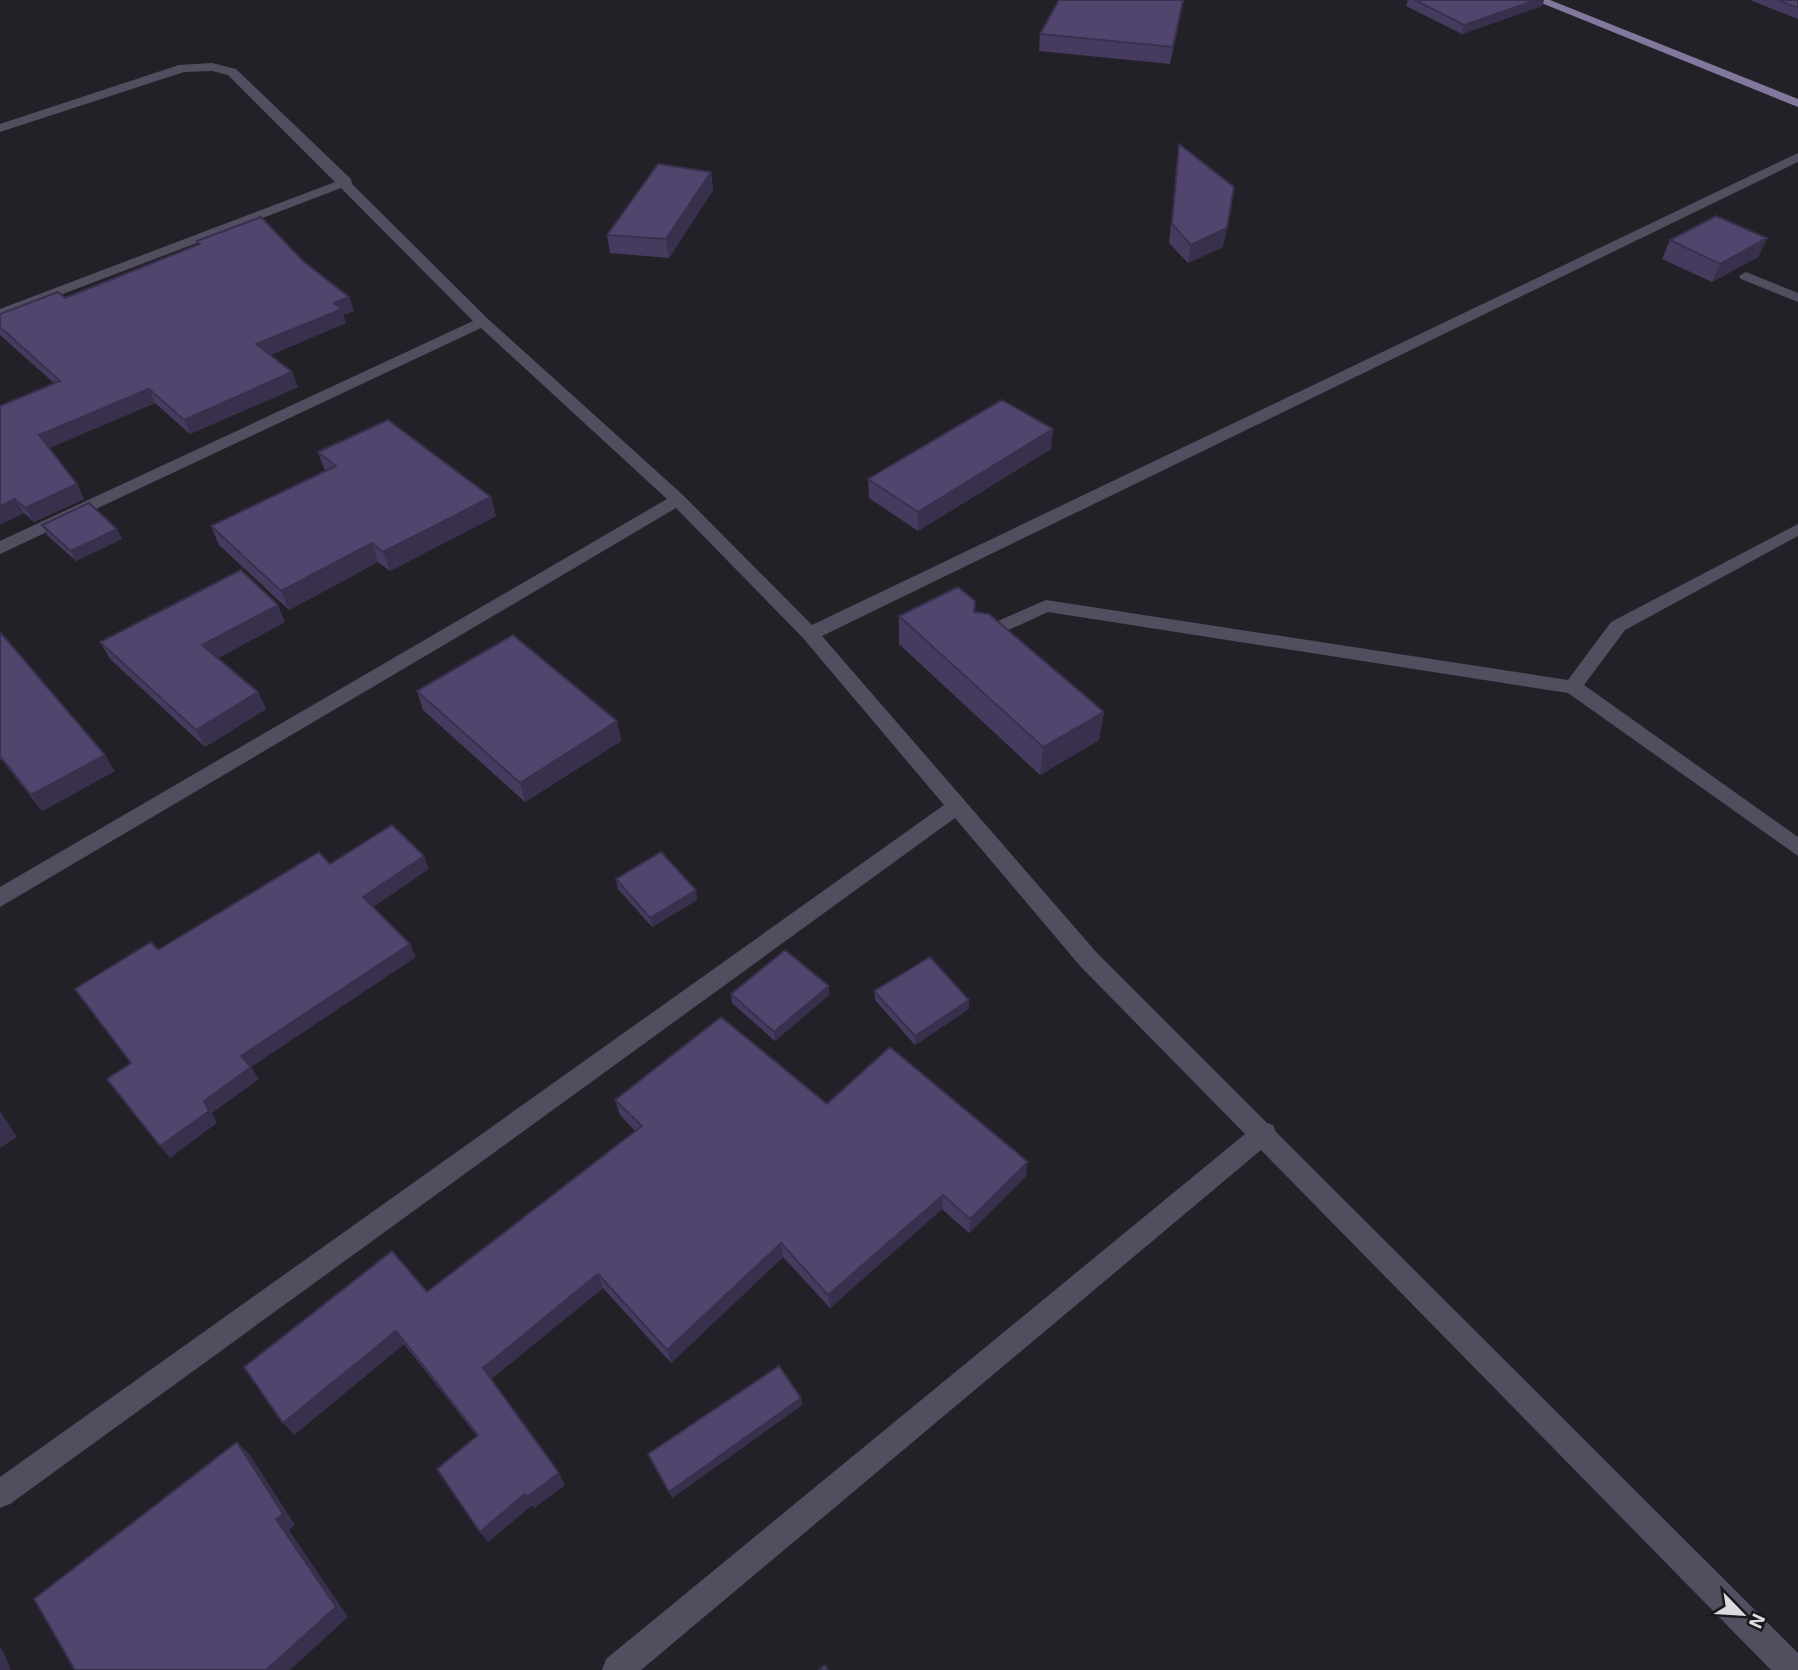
<svg xmlns="http://www.w3.org/2000/svg" width="1798" height="1670" viewBox="0 0 1798 1670" font-family="'Exo 2',sans-serif">
  <style>
    .lines { fill: none; stroke-linecap: round; stroke-linejoin: round }
    .minor { fill: #524e60; fill-rule: evenodd }
    .major { fill: #82789e; fill-rule: evenodd }
    .wall { fill: #463b5f }
    .shaded-wall { fill: #39304d }
    .building { fill: #51456e; stroke: #39304d; stroke-width: 2 }
  </style>
  <rect width="100%" height="100%" fill="#232128"/>
  <g class="lines">
    <path class="minor" d="M212,63L236,69L351,179L352,184L488,319L684,496L812,625L1798,153V162L822,636L1097,953L1267,1123L1273,1125L1276,1132L1798,1653V1670H1771L1261,1150L641,1670H602L606,1659L1245,1134L1081,967L955,818L10,1504L0,1508V1477L944,805L803,638L676,508L0,907V887L667,499L481,328L0,554V541L473,321L341,188L0,318V309L335,182L228,75L212,71L184,72L0,132V124L179,65Z
      M1746,272L1798,293V302L1741,279L1739,276Z
      M1798,524V536L1625,630L1584,685L1798,837V856L1568,693L1048,612L989,639H975L973,635L975,631L1046,600L1568,680L1611,622Z"/>
    <path class="major" d="M1534,0H1550L1798,99V107Z"/>
  </g>
  <path class="wall" d="M1184,0L1170,64L1039,51L1040,34Z
    M1408,0H1544L1542,6L1462,34L1406,6Z
    M1750,0H1798V19Z
    M1179,144L1223,247L1188,263L1169,243Z
    M711,172L713,190L669,258L610,253L607,235Z
    M1767,238L1758,257L1712,282L1662,259L1670,240Z
    M197,241L303,261L349,297L354,311L343,315L346,323L270,355L292,372L298,387L190,434L155,403L49,448L77,484L84,499L34,522L24,513L0,524L54,383L0,335V314L65,298L198,245Z
    M1053,429L1051,449L918,531L869,498L868,479Z
    M318,452L496,516L390,571L378,562L289,610L219,545L211,526L325,471Z
    M42,525L117,529L122,539L76,561L47,535Z
    M974,612L1104,712L1099,740L1040,775L899,644V616Z
    M285,622L218,658L258,692L266,709L205,747L110,659L100,642Z
    M0,632L115,771L42,811L1,759L0,760Z
    M417,691L617,721L621,741L525,802L423,710Z
    M616,879L696,890L697,900L652,927L618,889Z
    M829,986V995L775,1041L732,1003L731,994Z
    M874,991L969,1009L915,1045L875,1000Z
    M615,1100L827,1104L1026,1176L969,1233L942,1209L830,1308L783,1257L671,1363L603,1288L491,1379L565,1485L534,1508L532,1505L488,1542L477,1436L404,1344L294,1435L427,1292L635,1131L620,1115Z
    M801,1398L802,1405L672,1498L648,1454Z"/>
  <path class="shaded-wall" d="M1183,0H1184L1170,64L1173,47Z
    M1536,0H1544L1542,6L1462,34L1464,25Z
    M711,172L713,190L669,258L666,239Z
    M1227,228L1223,247L1188,263L1191,245Z
    M1767,238L1758,257L1712,282L1720,264Z
    M349,297L354,311L343,315L346,323L261,358L256,344L334,303Z
    M292,372L298,387L190,434L184,420Z
    M149,389L155,403L46,449L39,435Z
    M1053,429L1051,449L918,531V512Z
    M77,484L84,499L34,522L25,508Z
    M491,497L496,516L390,571L383,552Z
    M15,499L24,513L0,524V506Z
    M117,529L122,539L76,561L71,551Z
    M372,543L378,562L289,610L281,591Z
    M278,605L285,622L210,662L202,645Z
    M258,692L266,709L205,747L196,730Z
    M1104,712L1099,740L1040,775L1043,747Z
    M617,721L621,741L525,802L520,783Z
    M105,755L115,771L42,811L31,795Z
    M424,856L429,869L369,910L363,897Z
    M696,890L697,900L652,927L650,918Z
    M410,944L416,957L251,1067L259,1079L212,1113L217,1123L170,1158L160,1146L204,1101L241,1056Z
    M829,986V995L775,1041L774,1032Z
    M969,1000V1009L915,1045V1036Z
    M0,1111L17,1137L0,1148Z
    M1028,1162L1026,1176L969,1233L970,1219Z
    M943,1195L942,1209L830,1308L828,1295Z
    M781,1243L783,1257L671,1363L667,1350Z
    M598,1274L603,1288L490,1380L483,1368Z
    M396,1331L404,1344L294,1435L283,1423Z
    M801,1398L802,1405L672,1498L669,1492Z
    M237,1442L250,1455L295,1525L289,1530L348,1617L290,1670H266Z
    M559,1473L565,1485L534,1508L527,1497Z
    M525,1494L532,1505L488,1542L480,1532Z
    M0,1648L2,1649L11,1670H0Z"/>
  <path class="building" d="M1059,0H1183L1173,47L1040,34Z
    M1415,0H1536L1464,25Z
    M1778,0H1798V8Z
    M1179,144L1234,187L1227,228L1191,245L1172,224Z
    M658,164L711,172L666,239L607,235Z
    M1716,216L1767,238L1720,264L1670,240Z
    M261,217L303,261L349,297L334,303L342,309L256,344L292,372L184,420L149,389L39,435L77,484L25,508L15,499L0,506V406L60,381L0,327V314L58,292L65,298L200,244L197,241Z
    M1002,400L1053,429L918,512L868,479Z
    M388,420L491,497L383,552L372,543L281,591L211,526L336,466L318,452Z
    M89,503L117,529L71,551L42,525Z
    M241,570L278,605L202,645L258,692L196,730L100,642Z
    M958,587L975,601L974,612L989,614L1104,712L1043,747L899,616Z
    M0,632L105,755L31,795L0,756Z
    M513,635L617,721L520,783L417,691Z
    M392,825L424,856L363,897L410,944L241,1056L251,1067L204,1101L209,1111L160,1146L107,1079L131,1063L75,989L151,942L158,950L319,852L330,864Z
    M661,852L696,890L650,918L616,879Z
    M785,950L829,986L774,1032L731,994Z
    M930,957L969,1000L915,1036L874,991Z
    M721,1017L827,1104L890,1047L1028,1162L970,1219L943,1195L828,1295L781,1243L667,1350L598,1274L483,1368L559,1473L527,1497L525,1494L480,1532L437,1469L478,1435L396,1331L283,1423L244,1367L392,1251L427,1292L642,1126L615,1100Z
    M779,1366L801,1398L669,1492L648,1454Z
    M237,1442L283,1514L276,1519L336,1607L266,1670H75L34,1599Z
    M825,1665L828,1670H819Z"/>
  <g transform="translate(1742 1614) rotate(115)" stroke="#1a181e" stroke-width="5" paint-order="stroke">
  <path d="M0-5L12 26L0 18L-12 26Z" fill="#dcdbdf"/>
  <text y="-10" font-size="19" font-weight="bold" text-anchor="middle" fill="#dcdbdf">N</text>
  </g>
</svg>
